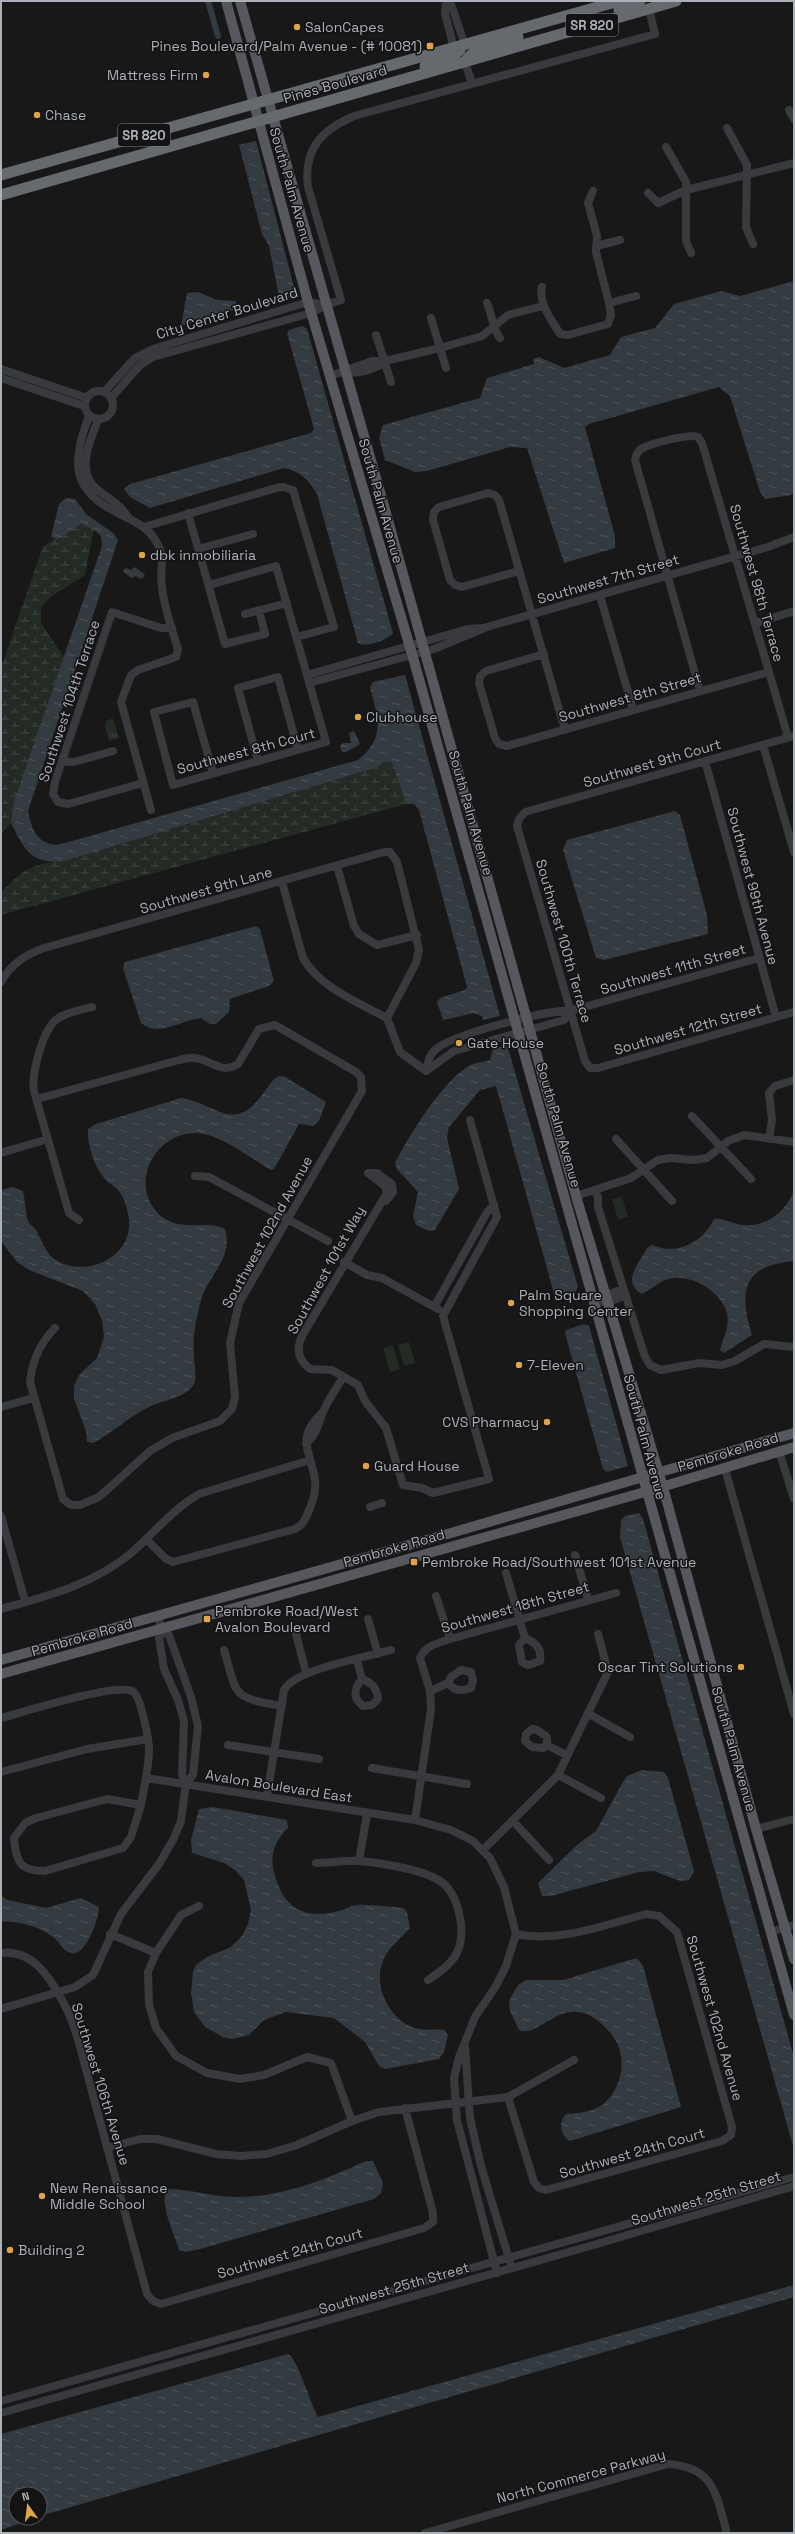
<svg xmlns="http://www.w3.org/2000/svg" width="795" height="2534" viewBox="0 0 795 2534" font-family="'Space Grotesk',sans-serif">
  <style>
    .grass { fill: url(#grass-tufts) }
    .wetland { fill: url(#wetland-marsh) }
    .pitch { fill: #242b25 }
    .water { fill: url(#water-ripples) }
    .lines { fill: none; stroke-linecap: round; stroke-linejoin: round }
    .canal { stroke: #333b41; stroke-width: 6 }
    .minor { stroke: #393a3e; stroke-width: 8 }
    .major { stroke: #56585d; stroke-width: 10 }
    .highway { stroke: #66696e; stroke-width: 11 }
    .poi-dot { fill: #dda44c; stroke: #131314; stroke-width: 1.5 }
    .labels { text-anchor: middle; stroke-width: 3; stroke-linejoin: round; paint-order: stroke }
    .shield { fill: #131314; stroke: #7e8187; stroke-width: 1 }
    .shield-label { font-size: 13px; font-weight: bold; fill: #acb0b8 }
    .poi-label { font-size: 14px; fill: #acb0b8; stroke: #131314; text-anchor: start }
    .street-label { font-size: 14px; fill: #acb0b8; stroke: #131314 }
  </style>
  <defs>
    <pattern id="grass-tufts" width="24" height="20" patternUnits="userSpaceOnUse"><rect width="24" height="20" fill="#242b25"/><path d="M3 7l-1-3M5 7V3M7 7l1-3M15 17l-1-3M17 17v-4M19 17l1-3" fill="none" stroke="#414743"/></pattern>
    <pattern id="wetland-marsh" width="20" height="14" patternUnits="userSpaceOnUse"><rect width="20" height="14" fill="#242b25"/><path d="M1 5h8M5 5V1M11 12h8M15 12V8" fill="none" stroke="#414743"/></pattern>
    <pattern id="water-ripples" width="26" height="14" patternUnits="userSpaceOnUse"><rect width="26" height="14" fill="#333b41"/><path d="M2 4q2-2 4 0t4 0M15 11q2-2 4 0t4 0" fill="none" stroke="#4e555a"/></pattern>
  </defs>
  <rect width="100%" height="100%" fill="#181819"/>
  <path class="grass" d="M113,718L119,738L109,741L105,726L106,721Z"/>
  <path class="wetland" d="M81,524L94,529L85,575L52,596L41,607V623L64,657L13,804L11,823L1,833V668L43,546Z
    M385,762H392L406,804L1,915V893C19,873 33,862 61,862L375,768Z"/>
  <path class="pitch" d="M622,1197L628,1217L618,1220L612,1199Z
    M409,1342L415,1363L404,1366L398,1345Z
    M393,1345L400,1369L390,1372L383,1348Z"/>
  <path class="water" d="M256,141L295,291L294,296L283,300L279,296L269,246L262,234L239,145Z
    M794,281V492L791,495L765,499L760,492L730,396L719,387L589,424L585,427L615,536V548L564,563L527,448L510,447L427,471L415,472L385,460L379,438L383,425L480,398L487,378L534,364L533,359L539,357L564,368L610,355L621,337L655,328L674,304L721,291L740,296Z
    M198,292L217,300L235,301L240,308L181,326L187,293Z
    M302,326L307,329L393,633C388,640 365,648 358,643L317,494C308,479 301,472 284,468L150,508L130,497L124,489L130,484L311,433L314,429L287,333L289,330Z
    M66,498L75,499L86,514L113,533L118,540L28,811C32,829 36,844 58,845L358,760C386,738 378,717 370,687L373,682L405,675L500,1016L483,1020L482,1016L474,1013L443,1020L437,1002L440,998L465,990L467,987L419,810L414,804H406L392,762H385L375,768L61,862C29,862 25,850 11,823L13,804L102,546L101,536L94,530L81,524L58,539L51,537L59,504Z
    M135,567L145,575L142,579L135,576L131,578L123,571L126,568L131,570Z
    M354,731L360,744L346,752H342L340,746L343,743H351L349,733Z
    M675,811L680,815L707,915L708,934L604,960L596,958L563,850L567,840Z
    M256,926L260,929L274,981L269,986L230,999L229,1012L216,1024H210L201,1018C181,1020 159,1038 141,1023L123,968L125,962Z
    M507,1045L578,1287L576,1291L557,1298L555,1297L496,1086L480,1090L449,1127L447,1137L459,1189L435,1230L429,1231L416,1225L413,1216L418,1192L397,1169L395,1163C410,1134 440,1085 467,1067C472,1063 483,1062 490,1060L493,1049Z
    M279,1076L285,1077L326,1102L319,1121L313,1126L299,1124L274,1169L271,1170C252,1159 217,1132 195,1133C154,1133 127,1186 161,1216C182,1233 206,1219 225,1229C234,1260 206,1276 200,1304C194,1329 192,1340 195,1367C195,1374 197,1381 192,1387C183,1398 164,1400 151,1406C130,1415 113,1433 93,1443L87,1442L86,1431L74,1399V1386L79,1375L97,1358L104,1337L102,1320L95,1304L83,1291L29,1270L17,1262L1,1241V1190L13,1187L23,1191C25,1199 26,1217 28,1221C29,1224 34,1227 36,1230C42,1240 44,1250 53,1258C82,1280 132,1259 129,1221C129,1213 124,1196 118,1190C115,1186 109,1184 106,1180C95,1169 87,1145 88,1129L96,1124L181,1098C193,1100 202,1104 213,1109C246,1125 255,1103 274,1079Z
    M794,1190V1261C743,1266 738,1290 752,1335L724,1353L720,1350C723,1338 730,1326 727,1314C722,1291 690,1273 668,1279C658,1282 651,1290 642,1294C621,1283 639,1263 647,1248L651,1245C657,1246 663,1249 669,1249C689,1249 706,1236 714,1219C724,1217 734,1225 744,1225C767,1227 787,1211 794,1190Z
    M584,1324L589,1326L628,1466L607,1472L603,1469L565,1333L566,1330Z
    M639,1513L643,1519L794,2057V2149L620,1537L621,1520L625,1516Z
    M642,1770L664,1772L668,1778L694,1871L689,1880L680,1881L654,1871L639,1872L551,1896H542L538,1883L578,1844L596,1831L623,1782L627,1776Z
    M213,1807L287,1820L288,1828C276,1839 269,1855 274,1872C283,1909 305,1921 342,1910C347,1909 352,1905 357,1905C371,1904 388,1907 403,1908L407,1912L410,1928C401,1939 388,1947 383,1961C372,1986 391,2024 419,2029C427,2031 436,2028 444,2030L448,2035L444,2052L439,2059L385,2069L379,2066L365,2042L334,2018L286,2012L264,2020L249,2035L232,2039L223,2037L205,2027L194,2012L191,1993L193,1972L196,1965L207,1957L231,1947L242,1936L248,1924L251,1910L244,1880L235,1870L224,1863L192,1853L191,1840L199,1809Z
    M1,1896L8,1900L46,1908L81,1898L99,1907C99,1918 86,1957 71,1953C62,1951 60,1942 53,1937C37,1925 20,1922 1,1921Z
    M633,1959H638L643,1966L681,2107L570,2141C560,2135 558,2122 566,2114C582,2113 600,2111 610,2097C619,2085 623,2072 621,2057C620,2046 614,2036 606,2028C565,1986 541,2040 519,2030L510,2011L509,2001L518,1985L526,1980H563Z
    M366,2161H373L383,2183L381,2193L374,2199L200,2249L186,2252L179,2250C174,2232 159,2206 167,2189C190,2189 213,2197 237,2197C283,2197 324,2180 366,2161Z
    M794,2285V2297L40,2516V2494H16V2518H35L1,2530V2434L288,2354C297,2357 311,2405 318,2417Z"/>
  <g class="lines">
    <path class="canal" d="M208,1L218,36"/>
    <path class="minor" d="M446,1L445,14L454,48
      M450,1L465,45
      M465,62L472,84
      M789,110L794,119
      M727,128L747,165L746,227L753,244
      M666,147L686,182V241L691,253
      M648,193L658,203L686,190L794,163
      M596,246L620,240
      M542,287C538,304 552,320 560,334L568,335L608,324L611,315L609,303L596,252L597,236L588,203L593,191
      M487,303C492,314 493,330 500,338
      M609,303L636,296
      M431,318L446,368
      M376,335L391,382
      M1,369L87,398
      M345,372C356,374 376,370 384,362
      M330,376L372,361H385L440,348L482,336L508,315L543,306
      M1,378L84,406
      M85 405a14 14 0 1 1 28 0a14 14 0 1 1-28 0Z
      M104,392L135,358L153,349L308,302L326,305
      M111,398L140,365L153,357L311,313L326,305L341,300L308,187C303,150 321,130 354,116L655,34L649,9
      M89,416C73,458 69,488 114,511C130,520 148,525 157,543C166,558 159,571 162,587C164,608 172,629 178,649L176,657L138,670L131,675L121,702L151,810
      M98,420C90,440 75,473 98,490C110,500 119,503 128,517
      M188,513L225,644L265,634L259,610
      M144,527L276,488L283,487L293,490L334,627L296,637
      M198,549L253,534
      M519,571L462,587L455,585L450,580L433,520L434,512L439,507L488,493L495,495L499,500L565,730
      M209,585L276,566L326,742L173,785L154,712L193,702L213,773
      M600,596L633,709
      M245,614L287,603
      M756,623L794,611
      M544,654L486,671L480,676L479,683L495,738L499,744L507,746L769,672
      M307,675L468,629L483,628
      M309,683L434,649L487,627L768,547L794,537
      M700,691L635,460C636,455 637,452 641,449C649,444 689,433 698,437L702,443L788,737
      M794,736L525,812L519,819L517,826L585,1061L590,1068H598L794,1012
      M763,745L794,852
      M62,761L74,762L113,751
      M258,761L238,688L278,677L298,750
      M705,761L776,1017
      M143,783L68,804L58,802L53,794L55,782L112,612L161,628H172
      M337,866L354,926L359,934L377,945L417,935
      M282,882L303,958C319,987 359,1003 387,1018
      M1,982C11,964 25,955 44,948L384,852H390L397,862L419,950L416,963L387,1018L400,1052L426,1071
      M426,1071C428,1062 429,1055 436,1049C452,1035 549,1009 570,1011L759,958
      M426,1071L454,1051L564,1020L570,1011
      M37,1099L179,1060C184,1059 190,1057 195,1058C212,1060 221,1075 238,1064L259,1029L275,1025L356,1072L361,1077L362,1091L239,1303L230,1343L235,1397L232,1409L220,1421L172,1438L150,1451L99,1497L80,1505H71L63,1499L30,1382C32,1362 40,1343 55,1328
      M692,1116L751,1179
      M616,1139L672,1201
      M769,1139L772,1120L769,1093L775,1086L794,1080
      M1,1153L48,1139
      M368,1173L385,1186L387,1193L302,1336C296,1349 298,1360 310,1369L332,1370L358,1385L365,1401L386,1428L403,1485L422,1488L433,1493L489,1479L443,1316L497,1217L470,1120
      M368,1173H377L392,1184L393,1192L386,1201
      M195,1176L209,1177L328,1241
      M595,1190L598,1197V1207L645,1357L650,1365L661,1370L699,1363L722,1365L735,1361L764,1344L794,1347
      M576,1196L631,1178L658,1160L670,1158L694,1160L707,1158L728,1141L744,1135L794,1142
      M79,1220L69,1213L34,1091C31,1074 43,1029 57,1019C67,1012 81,1010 92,1007
      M344,1262L367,1275L382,1278L438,1309
      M601,1297L623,1289
      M593,1302H607L626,1296
      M434,1307L486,1214L494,1204
      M1,1407L33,1398
      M306,1443C318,1435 318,1422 324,1410C329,1398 337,1388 343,1377
      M779,1451L794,1499
      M725,1469L794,1714
      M370,1507L382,1503
      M1,1516L25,1601
      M146,1539L166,1559L173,1562L295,1529L302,1524C309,1514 317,1492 315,1480C310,1449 295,1438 323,1412
      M575,1555L588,1599
      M506,1573L525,1638L519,1645L522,1662L528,1665L540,1661C542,1648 536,1643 525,1638
      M436,1596L450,1639
      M1,1609C47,1596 92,1585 130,1554C153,1534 173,1509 199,1494L310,1460
      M368,1619L378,1654
      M295,1630L306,1673
      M162,1632L159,1638L164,1669L178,1700L184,1721L182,1775L186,1783
      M224,1650C238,1697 231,1697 282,1706
      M357,1660L362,1679C372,1683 377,1688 378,1699L372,1705L363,1706C352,1698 354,1689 362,1679
      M430,1691L448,1683L451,1677L461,1670L471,1672L473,1680L471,1688C461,1691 456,1692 448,1683
      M589,1714L630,1737
      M1,1718C24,1712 114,1683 132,1691C141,1695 149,1740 149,1751C149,1760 147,1769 146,1778
      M532,1729L537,1730L547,1737V1745L543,1748L532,1747L525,1741L526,1734Z
      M228,1745L319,1759
      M547,1745L566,1755
      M372,1768L467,1784
      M1,1772L87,1749L148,1739
      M558,1775L601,1798
      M267,1796L284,1690C296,1669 366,1657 391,1650
      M141,1805L107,1799L36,1818L25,1823L14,1838C16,1862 20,1871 45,1871L123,1848L131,1837L141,1805L146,1778L415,1820L451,1830L473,1841L490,1858L504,1887L516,1934L506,1966L496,1986L475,2017L459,2057L454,2078L457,2120L497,2273
      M415,1820L431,1709L430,1691L420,1658C426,1645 436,1644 450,1639L616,1593
      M513,1821L549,1860
      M756,1829L794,1819
      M483,1850L558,1775L608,1672L598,1634
      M359,1861L367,1814
      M316,1863C330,1863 345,1860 359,1861C380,1863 432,1870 446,1886C456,1897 459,1910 461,1924C464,1954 451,1965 428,1980
      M199,1906L181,1915L156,1953L148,1972L149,2004L156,2028L176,2056L207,2073L240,2079L264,2075L307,2057L331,2063L352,2121
      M770,1932L794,1925
      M110,1934L156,1953
      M1,1953C32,1949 50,1977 63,2002C77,2027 83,2060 91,2088C110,2157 128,2225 147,2294L153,2301L161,2304L424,2228L433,2222V2213L405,2108
      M1,2009L75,1987L93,1975L121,1914L159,1864L173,1840L181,1821L186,1783L193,1775L198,1726L191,1697L169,1635L162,1632L158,1616
      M465,2046L470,2118L481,2166L510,2262
      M508,2097L534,2182L539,2188L546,2190L722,2141L731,2135L732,2127L677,1932L659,1916L646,1914C604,1925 559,1943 516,1934
      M107,2148L140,2139H157L216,2154L241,2156L267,2154L297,2145L352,2121L379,2112L508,2097L574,2060
      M1,2401L794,2177
      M1,2413L590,2246L794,2186
      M425,2533L668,2464C715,2467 716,2495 727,2533"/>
    <path class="major" d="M226,1L308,302L412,654L794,2015
      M240,1L388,520L576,1196L663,1487L756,1829L794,1959
      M1,1660L427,1540L794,1433
      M1,1674L645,1492L794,1447"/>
    <path class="highway" d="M619,10L640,1
      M465,62C474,46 501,43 518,37
      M425,66L452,56L460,50
      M1,175L619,1
      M1,195L676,1"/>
  </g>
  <g class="poi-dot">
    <circle cx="297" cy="27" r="4"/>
    <rect x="426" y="42" width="8" height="8" rx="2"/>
    <circle cx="206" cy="75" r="4"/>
    <circle cx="37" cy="115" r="4"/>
    <circle cx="142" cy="555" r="4"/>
    <circle cx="358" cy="717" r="4"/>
    <circle cx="459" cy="1043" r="4"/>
    <circle cx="511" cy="1303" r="4"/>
    <circle cx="519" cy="1365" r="4"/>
    <circle cx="547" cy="1422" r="4"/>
    <circle cx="366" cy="1466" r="4"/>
    <rect x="410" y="1558" width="8" height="8" rx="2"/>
    <rect x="203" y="1615" width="8" height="8" rx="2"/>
    <circle cx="741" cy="1667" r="4"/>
    <circle cx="42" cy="2196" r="4"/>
    <circle cx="10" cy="2250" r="4"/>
  </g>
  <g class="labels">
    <g class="shield">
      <rect x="566" y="14" width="52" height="22" rx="3"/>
      <rect x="118" y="124" width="52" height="22" rx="3"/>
    </g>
    <g class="shield-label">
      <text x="592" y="30">SR 820</text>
      <text x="144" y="140">SR 820</text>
    </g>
    <g class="poi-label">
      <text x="305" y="32">SalonCapes</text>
      <text x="422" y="51" text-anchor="end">Pines Boulevard/Palm Avenue - (# 10081)</text>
      <text x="198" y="80" text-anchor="end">Mattress Firm</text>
      <text x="45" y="120">Chase</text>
      <text x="150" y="560">dbk inmobiliaria</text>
      <text x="366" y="722">Clubhouse</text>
      <text x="467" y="1048">Gate House</text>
      <text x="519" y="1300">Palm Square<tspan x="519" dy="16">Shopping Center</tspan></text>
      <text x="527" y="1370">7-Eleven</text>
      <text x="539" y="1427" text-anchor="end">CVS Pharmacy</text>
      <text x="374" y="1471">Guard House</text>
      <text x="422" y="1567">Pembroke Road/Southwest 101st Avenue</text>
      <text x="215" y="1616">Pembroke Road/West<tspan x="215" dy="16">Avalon Boulevard</tspan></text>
      <text x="733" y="1672" text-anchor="end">Oscar Tint Solutions</text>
      <text x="50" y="2193">New Renaissance<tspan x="50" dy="16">Middle School</tspan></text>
      <text x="18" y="2255">Building 2</text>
    </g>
    <g class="street-label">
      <text transform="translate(335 84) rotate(-16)" y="5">Pines Boulevard</text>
      <text transform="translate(292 190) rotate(74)" y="5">South Palm Avenue</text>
      <text transform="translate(227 313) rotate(-17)" y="5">City Center Boulevard</text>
      <text transform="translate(381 501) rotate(74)" y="5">South Palm Avenue</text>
      <text transform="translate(608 579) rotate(-16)" y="5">Southwest 7th Street</text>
      <text transform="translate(757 583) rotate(74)" y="5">Southwest 98th Terrace</text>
      <text transform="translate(630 697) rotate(-16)" y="5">Southwest 8th Street</text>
      <text transform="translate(69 701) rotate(-72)" y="5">Southwest 104th Terrace</text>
      <text transform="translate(246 751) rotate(-15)" y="5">Southwest 8th Court</text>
      <text transform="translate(652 763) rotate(-16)" y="5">Southwest 9th Court</text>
      <text transform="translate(471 813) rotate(74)" y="5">South Palm Avenue</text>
      <text transform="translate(753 886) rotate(75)" y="5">Southwest 99th Avenue</text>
      <text transform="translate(206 890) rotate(-16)" y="5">Southwest 9th Lane</text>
      <text transform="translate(564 941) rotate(74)" y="5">Southwest 100th Terrace</text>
      <text transform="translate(673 969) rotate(-16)" y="5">Southwest 11th Street</text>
      <text transform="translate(688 1029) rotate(-16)" y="5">Southwest 12th Street</text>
      <text transform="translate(559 1125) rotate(74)" y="5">South Palm Avenue</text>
      <text transform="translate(267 1232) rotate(-61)" y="5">Southwest 102nd Avenue</text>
      <text transform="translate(326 1270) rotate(-61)" y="5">Southwest 101st Way</text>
      <text transform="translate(645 1437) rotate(75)" y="5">South Palm Avenue</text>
      <text transform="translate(728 1452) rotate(-17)" y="5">Pembroke Road</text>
      <text transform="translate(394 1548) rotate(-16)" y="5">Pembroke Road</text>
      <text transform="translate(515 1607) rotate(-16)" y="5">Southwest 18th Street</text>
      <text transform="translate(82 1637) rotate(-16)" y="5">Pembroke Road</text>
      <text transform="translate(734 1749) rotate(74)" y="5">South Palm Avenue</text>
      <text transform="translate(279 1786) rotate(9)" y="5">Avalon Boulevard East</text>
      <text transform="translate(715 2018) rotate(74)" y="5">Southwest 102nd Avenue</text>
      <text transform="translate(101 2084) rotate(73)" y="5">Southwest 106th Avenue</text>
      <text transform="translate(632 2153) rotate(-16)" y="5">Southwest 24th Court</text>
      <text transform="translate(706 2198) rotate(-17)" y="5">Southwest 25th Street</text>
      <text transform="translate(290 2253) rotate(-16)" y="5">Southwest 24th Court</text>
      <text transform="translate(394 2288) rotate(-16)" y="5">Southwest 25th Street</text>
      <text transform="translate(581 2476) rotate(-15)" y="5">North Commerce Parkway</text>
    </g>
  </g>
  <rect width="795" height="2534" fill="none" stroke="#acb0b8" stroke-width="4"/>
  <g transform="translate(28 2506) rotate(346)"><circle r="19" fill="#131314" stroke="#505256"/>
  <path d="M0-3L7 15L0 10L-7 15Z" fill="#dda44c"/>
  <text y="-6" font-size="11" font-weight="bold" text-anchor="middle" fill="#acb0b8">N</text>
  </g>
</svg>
